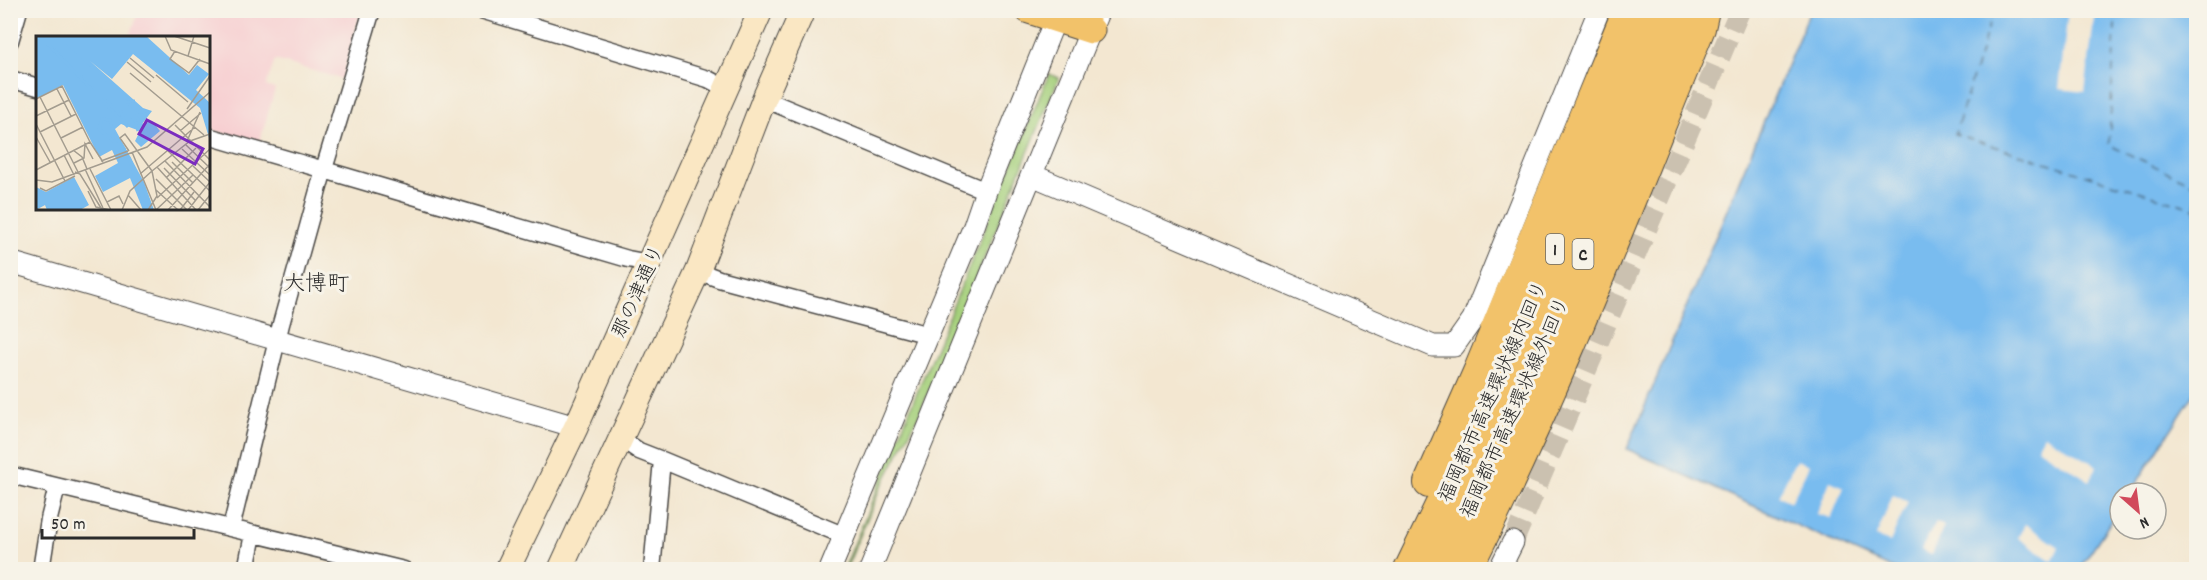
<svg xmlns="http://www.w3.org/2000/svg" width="2207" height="580" viewBox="0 0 2207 580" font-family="Dekko,'Klee One',sans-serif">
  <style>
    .built { fill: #f7cfd1 }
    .green { fill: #a5d07c; stroke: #687e54; stroke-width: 1.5 }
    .water { fill: #79bcef; stroke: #52748d; stroke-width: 1.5 }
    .pier { fill: #f3e7d1 }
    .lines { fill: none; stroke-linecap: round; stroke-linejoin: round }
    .ferry { stroke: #425666; stroke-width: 1.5; stroke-dasharray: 8 6; stroke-linecap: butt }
    .tertiary-tunnel { stroke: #cbc1b0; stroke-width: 21; stroke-dasharray: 21 10; stroke-linecap: butt }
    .minor-casing { stroke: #494744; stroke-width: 19 }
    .tertiary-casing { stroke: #494744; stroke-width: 23 }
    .secondary-casing { stroke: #494744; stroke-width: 26 }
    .primary-casing { stroke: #494744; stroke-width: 29 }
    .motorway-casing { stroke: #494744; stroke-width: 32 }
    .minor { stroke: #fff; stroke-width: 16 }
    .tertiary { stroke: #fff; stroke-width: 21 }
    .secondary { stroke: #fae7c3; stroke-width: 24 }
    .primary { stroke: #f2c26a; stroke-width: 27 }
    .motorway { stroke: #f2c26a; stroke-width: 30 }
    .labels { text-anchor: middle; stroke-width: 6; stroke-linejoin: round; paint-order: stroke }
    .shield { fill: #f7f3e8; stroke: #686764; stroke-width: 1.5 }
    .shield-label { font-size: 18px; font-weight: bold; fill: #2b2b2b }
    .street-label { font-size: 20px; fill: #2b2b2b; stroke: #f7f3e8 }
    .quarter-label { font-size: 22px; fill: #2b2b2b; stroke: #f7f3e8 }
    .inset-river { fill: none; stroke: #79bcef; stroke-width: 3 }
    .inset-road { fill: none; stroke: #a39c8f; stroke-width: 1.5 }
    .view { fill: #7b2cbf; fill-opacity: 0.15; stroke: #7b2cbf; stroke-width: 3 }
    .inset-edge { fill: none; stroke: #2b2b2b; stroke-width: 3 }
  </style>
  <rect width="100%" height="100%" fill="#f7f3e8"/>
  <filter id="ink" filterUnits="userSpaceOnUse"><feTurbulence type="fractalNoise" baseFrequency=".0167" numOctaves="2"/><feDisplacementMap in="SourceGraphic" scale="12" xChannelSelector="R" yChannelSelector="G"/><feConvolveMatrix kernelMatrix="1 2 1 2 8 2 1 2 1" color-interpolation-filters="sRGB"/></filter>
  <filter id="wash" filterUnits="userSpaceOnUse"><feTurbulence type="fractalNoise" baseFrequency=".008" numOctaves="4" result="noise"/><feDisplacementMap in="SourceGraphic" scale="24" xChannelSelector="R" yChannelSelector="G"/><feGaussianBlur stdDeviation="1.35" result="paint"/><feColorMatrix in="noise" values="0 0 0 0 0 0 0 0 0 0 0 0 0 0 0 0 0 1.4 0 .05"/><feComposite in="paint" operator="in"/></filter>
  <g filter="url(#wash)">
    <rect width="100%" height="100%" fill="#f3e7d1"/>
    <path class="built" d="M139,11H361L342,79L275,60L266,86L275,89L259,144L209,129L208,38H129Z"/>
    <path class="green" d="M1049,74L1059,78L919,415L878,493L846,569H844Z"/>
    <path class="water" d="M1810,11H2196V391L2130,493H2120V508L2079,569H1894L1627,449Z"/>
    <path class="pier" d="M2068,11H2095L2085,92L2059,89Z
      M2044,435L2097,466L2090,481L2037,448Z
      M1796,460L1809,465L1791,502L1778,496Z
      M1830,481L1844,487L1831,518L1817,514Z
      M1893,495L1908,502L1890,542L1876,537Z
      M1936,522L1944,526L1932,555L1921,550Z
      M2025,524L2059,547L2052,561L2018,538Z"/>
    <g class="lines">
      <path class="ferry" d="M1994,10L1955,134L2196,209
        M2116,10L2109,145L2196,185"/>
    </g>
  </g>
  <g filter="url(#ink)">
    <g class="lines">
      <path class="tertiary-tunnel" d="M1513,542L1740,10"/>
      <defs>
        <path id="minor" d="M481,10L708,79L727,89
          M10,41L19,10
          M10,79L38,87
          M764,99L986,191
          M208,136L628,259L649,263
          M698,271L719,279L929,335
          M620,438L639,451L662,460L652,570
          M662,460L845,536
          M10,475L404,570
          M231,528L281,324L324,169L372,10
          M41,570L49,519L57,487
          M246,570L253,534"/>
        <path id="tertiary" d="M1032,175L1433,346H1454L1473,319L1599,10
          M10,262L576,427
          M830,570L974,226L986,191L1059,10
          M870,570L1099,10
          M1499,570L1513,542"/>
        <path id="secondary" d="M507,570L576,427L761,10
          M560,570L698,271L764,99L803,10"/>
        <path id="primary" d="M1029,10L1091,30"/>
        <path id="motorway" d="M1429,483L1479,370L1628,10
          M1409,570L1501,379L1654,10
          M1440,570L1526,389L1683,10
          M1466,570C1555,396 1626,209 1700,28L1704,10"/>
      </defs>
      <use href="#minor" class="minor-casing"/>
      <use href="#tertiary" class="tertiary-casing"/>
      <use href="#secondary" class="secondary-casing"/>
      <use href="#primary" class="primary-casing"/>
      <use href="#motorway" class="motorway-casing"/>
      <use href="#minor" class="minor"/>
      <use href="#tertiary" class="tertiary"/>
      <use href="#secondary" class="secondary"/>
      <use href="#primary" class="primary"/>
      <use href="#motorway" class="motorway"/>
    </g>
  </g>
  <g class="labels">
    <g class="shield">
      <rect x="1546" y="234" width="18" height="30" rx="4.5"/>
      <rect x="1572.5" y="239" width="21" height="30" rx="4.5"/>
    </g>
    <g class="shield-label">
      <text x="1555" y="255">1</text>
      <text x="1583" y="260">C</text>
    </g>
    <g class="street-label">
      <text transform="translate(637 291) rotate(-66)" y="7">那の津通り</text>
      <text transform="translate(1492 391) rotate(-66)" y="7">福岡都市高速環状線内回り</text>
      <text transform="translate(1514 407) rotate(-66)" y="7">福岡都市高速環状線外回り</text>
    </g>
    <g class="quarter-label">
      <text x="316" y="290">大博町</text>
    </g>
  </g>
  <g transform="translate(36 36)">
    <rect width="174" height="174" fill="#f3e7d1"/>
    <path d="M0,0H110L153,39L161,29L173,38L160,54L174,67V105L164,72L97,18L76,43L54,25L107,72L116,75L106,88L116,85L124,95L105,111L99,105L104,95L85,88L79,93L108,146L118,174H107L94,142L67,156L59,140L82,127L76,114L63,121L27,49L0,63ZM38,141L53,169L44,174H11L9,169L0,174V151L10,156Z" fill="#79bcef"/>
    <path class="inset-river" d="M4,0L92,91M7,0L88,71M11,0L102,83L111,98L105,103M15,0L99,77L109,75M19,0L90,66L99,65M30,22L84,74L90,88M51,40L99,84L102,95M89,114L77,98L74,84L66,83L63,93L90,116M92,120L110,172M93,121L103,144M104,149L111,173"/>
    <path class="inset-road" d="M129,0L135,14L174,28M138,0L174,12M139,15L134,23L153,37L164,23M152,20L158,0M94,22L118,42M91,26L115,46M94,37L168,99M120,39L152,66M21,53L35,80M4,61L42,136M0,63L26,50L54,106M151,73L174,40M0,80L33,64M0,88L29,145M139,89L174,124M144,95L165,77M4,96L40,78M0,101L14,126M25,102L47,91M151,105L164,76M150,109L174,132M146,113L174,139M37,114L46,121L51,133M131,114L174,155M96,116L120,174M28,119L38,139M65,125L92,115M129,125L174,171M136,126L157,147M38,127L48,122L49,108L57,123M157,130L174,146M121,131L160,174M128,132L159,164M49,133L67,172M54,133L75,174M0,134L54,106L67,126M116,135L154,105L174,98M39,136L44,138L65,172M104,138L159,91M130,142L160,112M120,143L151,174M0,144L16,146L111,111L174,56M4,152L10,155L39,140M120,154L142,174M52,155L60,171L74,174M92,159L105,174M121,162L174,113M71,166L83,160L87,168M86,174L94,155L116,135L89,98L84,102L93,115M112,174L121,160L116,135M120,174L157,139M132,174L174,128M144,174L158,156M152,174L174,146M162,174L174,159"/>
    <path class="view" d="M111,84L167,113L159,128L103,98Z"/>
    <rect width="174" height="174" class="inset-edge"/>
  </g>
  <rect width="2207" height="580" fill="none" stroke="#f7f3e8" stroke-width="36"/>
  <g transform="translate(2138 511) rotate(152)"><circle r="28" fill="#f7f3e8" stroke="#a5a39c" stroke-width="1.5"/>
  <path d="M0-4.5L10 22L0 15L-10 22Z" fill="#d1495b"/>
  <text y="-9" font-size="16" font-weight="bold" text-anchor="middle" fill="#2b2b2b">N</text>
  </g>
  <path d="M42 529v9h152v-9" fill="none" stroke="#2b2b2b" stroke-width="3"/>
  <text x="51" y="529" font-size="18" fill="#2b2b2b" stroke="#f7f3e8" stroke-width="4.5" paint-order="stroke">50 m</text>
</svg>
